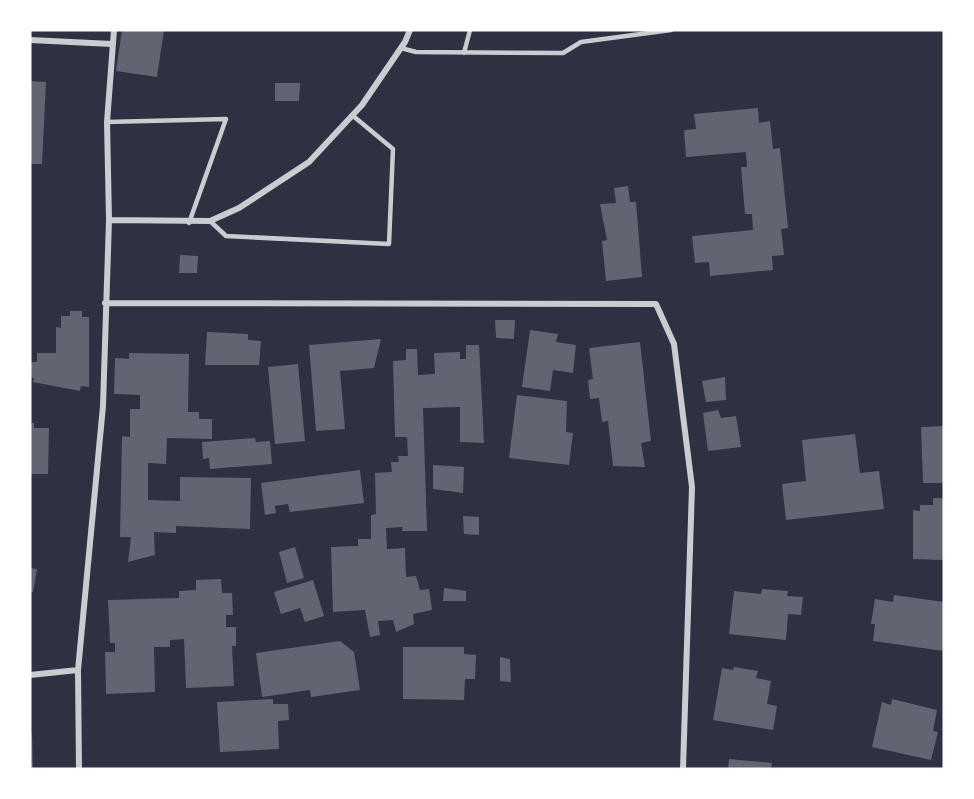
<svg xmlns="http://www.w3.org/2000/svg" width="974" height="799" viewBox="0 0 974 799" font-family="'Public Sans',sans-serif">
  <style>
    .building { fill: #626471 }
    .lines { fill: none; stroke-linecap: round; stroke-linejoin: round }
    .service { stroke: #caccd0; stroke-width: 4.5 }
    .minor { stroke: #caccd0; stroke-width: 6 }
  </style>
  <rect width="100%" height="100%" fill="#2d3142"/>
  <path class="building" d="M122,30H164L157,77L116,71Z
    M30,81L46,82L42,164H30Z
    M275,83H300L299,101H275Z
    M758,108L759,123L770,121L773,149L780,148L788,228L781,229L784,255L772,256L773,270L710,276L709,262L695,263L692,236L753,230L752,214H745L741,167H747L746,152L686,157L684,130L696,129L694,114Z
    M628,186L630,202H636L642,277L606,281L602,241L607,240L600,204L616,203L614,188Z
    M180,255L198,256L197,273H179Z
    M70,311H82V317H89V387L81,386L80,391L33,382L34,378H30V362H37V353H56V327L61,328V316H70Z
    M495,320H515L514,339L496,338Z
    M530,330L558,334L556,342L576,345L573,373L553,370L550,391L522,387Z
    M207,332L248,334V340L261,341L259,365H205Z
    M381,339L374,368L340,371L345,429L316,431L309,345Z
    M640,342L651,441L641,443L645,467L613,466L608,421L602,422L599,398L590,399L588,380L593,379L589,348Z
    M466,345H479L484,443L460,442V407L423,408L427,531H402L403,527L386,528L387,549L405,548L406,577L416,576L420,590L429,589L432,610L413,614L414,624L396,632L393,620L378,621L380,635L370,637L365,610L333,612L331,547L358,546V539H371V515L376,514L375,473L392,472L391,462H399L398,456H408L407,437H395L393,361L406,360V349H417L418,375L435,374L434,353L460,352V359H466Z
    M129,353L189,354L188,412H199V419H212V439L167,438L166,464L148,463V500L180,501V477L251,478L250,529L176,526V533L154,532L155,555L128,562L131,537H120L122,436L130,437V409H140V395L114,394L115,358L129,359Z
    M298,364L305,441L275,444L268,367Z
    M725,377L726,400L706,402L702,381Z
    M517,395L567,401L566,432L573,433L569,465L509,458Z
    M718,410L721,418L736,416L741,447L708,451L703,413Z
    M30,423H34V428H49L48,474H30Z
    M944,426V483H923L921,427Z
    M855,434L860,473L879,471L884,509L786,520L782,484L806,481L802,440Z
    M255,438L256,442L270,441L272,464L210,469L209,458L203,459L202,442Z
    M433,465L464,467L463,493L433,489Z
    M360,470L364,503L290,512L288,504L275,506L276,513L265,515L261,483Z
    M933,498H944V560L913,559V510L920,511V505H933Z
    M463,516L479,517V535L464,534Z
    M295,547L304,578L287,583L279,552Z
    M30,568L37,569L33,592H30Z
    M221,579L222,593H232L233,615H226V627H236V646H232L234,686L186,688L184,639L170,640V647H154L155,692L106,694L105,652H115V643H110L108,600L179,598V591L196,590V580Z
    M313,580L324,616L305,622L300,608L281,614L274,592Z
    M444,588L466,591V601H443Z
    M762,589L788,591L787,596L803,597L801,615L788,614L786,640L729,634L734,591L761,594Z
    M894,595L944,602V651L873,641L875,624H871L875,599L893,602Z
    M340,641L354,652L360,690L311,697L310,690L262,697L256,653Z
    M403,647H464V654L476,655L475,679H465L464,700L403,699Z
    M500,657L510,659L511,682L500,681Z
    M734,667L758,671L756,678L771,681L767,704L777,706L773,730L713,720L722,668L733,670Z
    M273,699V704H288L289,720L278,721L279,749L220,752L217,702Z
    M892,699L937,710L933,731L938,732L931,760L872,747L882,702L891,705Z
    M30,732H32L33,769H30Z
    M729,759L772,763L771,769H728Z"/>
  <g class="lines">
    <path class="service" d="M401,48L416,52L563,53L581,42L671,30
      M464,53L470,30
      M107,122L226,119L189,223
      M210,221L226,236L389,244L393,149L352,115"/>
    <path class="minor" d="M30,40L112,44
      M109,220L210,221L239,208L309,162L362,105L405,42L410,30
      M105,303L656,304L674,344L692,487L683,769
      M30,675L78,670
      M79,769L78,670L103,406L109,220L107,122L114,30"/>
  </g>
  <rect width="974" height="799" fill="none" stroke="#ffffff" stroke-width="63"/>
</svg>
